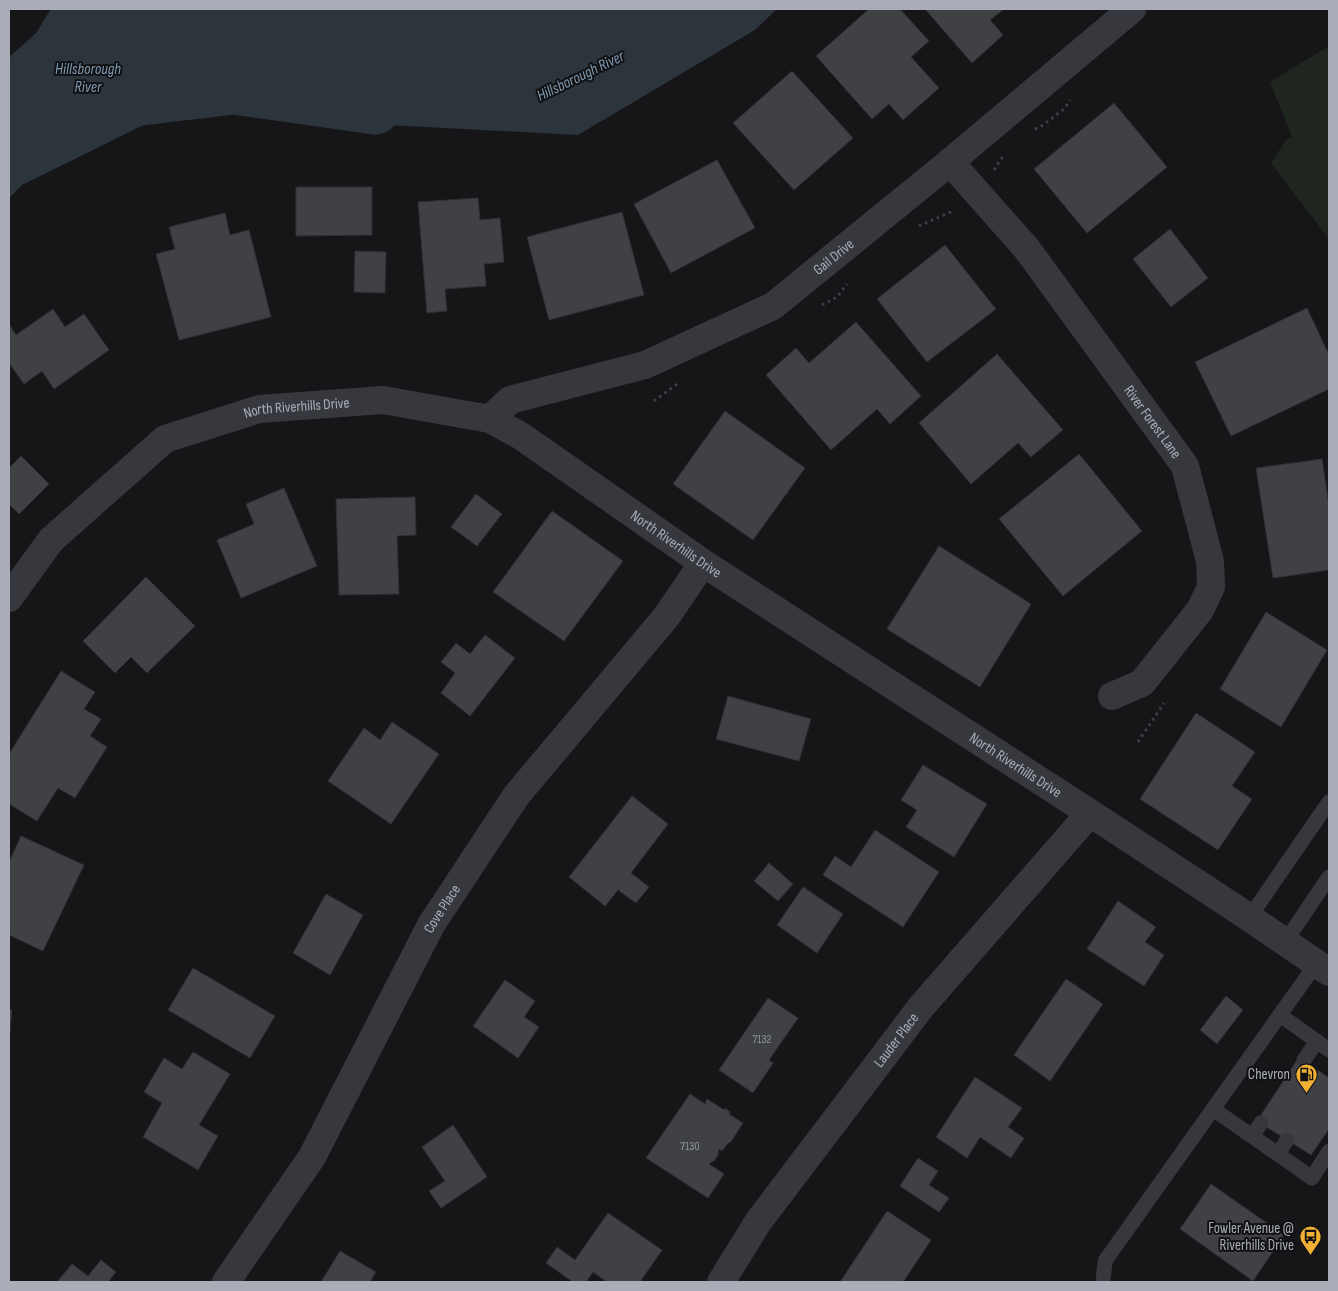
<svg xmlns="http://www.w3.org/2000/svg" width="1338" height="1291" viewBox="0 0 1338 1291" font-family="'Sofia Sans Condensed',sans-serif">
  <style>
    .green { fill: #1e261f }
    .water { fill: #2c353c }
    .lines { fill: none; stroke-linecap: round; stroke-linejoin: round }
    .river { stroke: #2c353c; stroke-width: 51 }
    .building { fill: #404145; stroke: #303034 }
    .path { stroke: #3d3f44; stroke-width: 3; stroke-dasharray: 2.5 4; stroke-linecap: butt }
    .lane { stroke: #37383d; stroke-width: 15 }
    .street { stroke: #37383d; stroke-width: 28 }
    .labels { text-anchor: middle; stroke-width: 4; stroke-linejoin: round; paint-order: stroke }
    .number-label { font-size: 12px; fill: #8e929b }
    .street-label { font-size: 15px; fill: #a8adb8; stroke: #111113 }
    .poi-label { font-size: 15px; fill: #a8adb8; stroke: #111113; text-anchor: end }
    .water-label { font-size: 16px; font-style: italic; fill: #7f9bb3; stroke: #111113 }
  </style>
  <rect width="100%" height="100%" fill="#161618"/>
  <path class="green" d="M1329,46V239L1271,163L1286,140L1292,137L1270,82Z"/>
  <path class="water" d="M51,9H777L755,30L578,135L352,123L251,72L22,185L9,198V57L36,33Z"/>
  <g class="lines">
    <path class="river" d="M141,100L234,89L375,109"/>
  </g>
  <path class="building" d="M869,9H900L929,41L911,57L939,88L903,120L889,104L872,119L816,56Z
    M925,9H1004L990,20L1003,35L972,63Z
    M792,71L853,138L794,190L733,123Z
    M1114,103L1167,167L1087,233L1034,169Z
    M717,160L755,228L671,273L634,204Z
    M296,187H372V235L296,236Z
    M478,198L480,220L500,218L504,262L484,264L486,286L445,289L447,311L427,313L418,202Z
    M622,212L644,295L549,320L527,237Z
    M225,213L230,235L249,230L271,317L179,340L156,254L175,249L169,227Z
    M1170,229L1208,278L1171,307L1133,259Z
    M945,245L996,309L927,362L877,299Z
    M355,251L386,252L385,293L354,292Z
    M1307,308L1329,355V389L1231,436L1195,362Z
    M53,309L65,327L84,314L109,350L54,389L42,371L24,384L9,363V324L16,335Z
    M856,322L921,396L890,424L877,409L831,450L766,375L796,348L809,363Z
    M997,354L1063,430L1031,457L1018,443L971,484L919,423Z
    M725,411L805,468L753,540L673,484Z
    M1079,454L1142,531L1063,596L999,519Z
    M21,456L49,484L19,514L9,504V468Z
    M1322,459L1329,506V570L1273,578L1256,468Z
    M284,488L317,566L241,598L217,540L254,524L246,504Z
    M476,494L502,514L477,546L451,527Z
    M415,497L416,535L397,536L399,594L339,595L336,499Z
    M552,511L623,561L564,641L493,592Z
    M939,546L1031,604L980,687L887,629Z
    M146,577L195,626L147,673L131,657L115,673L83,641Z
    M1266,612L1327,650L1281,727L1220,689Z
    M485,635L515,658L470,716L441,693L455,673L441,662L456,643L470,654Z
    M61,671L95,692L84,709L101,719L90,736L107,747L75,798L58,788L37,821L9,804V754Z
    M728,696L811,719L799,761L716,739Z
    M1196,713L1255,752L1232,786L1252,799L1218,850L1140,799Z
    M392,722L439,754L391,824L328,781L364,728L380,740Z
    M923,765L987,804L954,857L906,827L917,810L901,800Z
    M632,796L668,824L631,873L649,887L636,903L618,890L605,906L569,877Z
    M875,830L939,872L903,927L823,875L835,856L851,867Z
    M21,836L84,865L43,951L9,935V862Z
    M769,863L793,884L778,901L754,881Z
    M803,887L843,914L817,953L777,925Z
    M326,894L363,915L330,975L293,953Z
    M1118,901L1156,927L1145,942L1164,955L1144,986L1087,949Z
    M193,968L275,1016L250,1058L168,1010Z
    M1066,979L1103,1004L1050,1081L1014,1055Z
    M505,980L535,1001L524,1017L539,1027L518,1058L473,1026Z
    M1226,996L1243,1010L1217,1044L1200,1030Z
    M768,998L798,1018L769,1060L773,1063L753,1093L719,1070Z
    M9,1009L12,1010L9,1041Z
    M193,1052L230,1074L199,1125L218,1136L198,1170L143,1137L162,1103L144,1092L164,1058L182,1069Z
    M1299,1057L1329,1078V1129L1311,1155L1257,1121Z
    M975,1077L1022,1108L1008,1127L1024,1138L1011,1158L980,1137L967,1158L936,1137Z
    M690,1094L705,1104L707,1099L724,1110L725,1108L730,1112L729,1114L743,1123L730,1143L729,1142L722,1151L719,1149L718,1155L714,1161L711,1162L709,1164L724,1174L708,1198L646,1158Z
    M453,1125L487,1177L441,1208L429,1191L445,1181L422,1147Z
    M918,1158L938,1171L929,1185L949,1198L939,1212L900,1186Z
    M1211,1184L1284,1235L1253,1281L1180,1229Z
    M887,1211L931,1240L903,1282H840Z
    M608,1213L662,1250L640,1282H607L593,1272L586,1282H573L546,1263L557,1247L575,1260Z
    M340,1251L376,1272L370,1282H321Z
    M101,1260L116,1272L108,1282H57L72,1264L88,1276Z"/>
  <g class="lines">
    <path class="path" d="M1035,129L1039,128L1064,109L1070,100
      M994,170L1003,156
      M919,226L953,211
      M822,305L837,297L847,284
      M654,401L680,382
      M1138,742L1164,703"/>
    <path class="lane" d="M1249,918L1329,802
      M1285,942L1329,877
      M1280,1015L1329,1050
      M1304,1060L1317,1041
      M1213,1109L1312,1178L1329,1151
      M1252,1136L1261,1123
      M1278,1154L1287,1140
      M1103,1282L1105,1261L1316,964"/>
    <g class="street">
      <path id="s1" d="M950,162L1027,249L1185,466L1210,561L1211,587L1200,610L1142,683L1112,696"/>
      <path id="s2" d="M490,419L510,400L645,365L773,306L950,162L1132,9"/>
      <path id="s3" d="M9,598L51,540L165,439L259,409L383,400L490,419L521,436L703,563L1090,813L1238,910L1329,972"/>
      <path id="s4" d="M226,1282L312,1157L431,925L516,796L666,617L703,563"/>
      <path id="s5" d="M721,1282L758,1222L921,1007L1090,813"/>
    </g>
  </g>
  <defs>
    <symbol id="fuel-pin" viewBox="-11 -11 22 30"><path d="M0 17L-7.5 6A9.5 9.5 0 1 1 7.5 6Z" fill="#f2b134" stroke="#111113"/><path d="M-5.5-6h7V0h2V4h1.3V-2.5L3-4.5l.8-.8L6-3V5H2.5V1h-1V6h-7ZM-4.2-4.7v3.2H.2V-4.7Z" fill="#111"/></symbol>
    <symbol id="bus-pin" viewBox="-11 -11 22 30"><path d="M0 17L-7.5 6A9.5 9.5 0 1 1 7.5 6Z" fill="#f2b134" stroke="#111113"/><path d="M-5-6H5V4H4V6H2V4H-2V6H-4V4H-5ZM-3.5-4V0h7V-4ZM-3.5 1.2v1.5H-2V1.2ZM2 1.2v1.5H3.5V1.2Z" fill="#111"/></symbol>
  </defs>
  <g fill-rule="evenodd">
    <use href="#fuel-pin" x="1294" y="1062" width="25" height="34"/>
    <use href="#bus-pin" x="1298" y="1224" width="25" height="34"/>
  </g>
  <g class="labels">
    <g class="number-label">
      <text x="762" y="1043">7132</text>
      <text x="690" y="1150">7130</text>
    </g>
    <g class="street-label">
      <text dy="5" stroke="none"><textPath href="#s2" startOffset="386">Gail Drive</textPath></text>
      <text dy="5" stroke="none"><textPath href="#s3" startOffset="360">North Riverhills Drive</textPath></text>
      <text dy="5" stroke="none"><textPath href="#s1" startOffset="330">River Forest Lane</textPath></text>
      <text dy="5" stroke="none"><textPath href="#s3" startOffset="780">North Riverhills Drive</textPath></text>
      <text dy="5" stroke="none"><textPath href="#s3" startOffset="1185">North Riverhills Drive</textPath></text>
      <text dy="5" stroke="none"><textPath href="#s4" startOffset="432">Cove Place</textPath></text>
      <text dy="5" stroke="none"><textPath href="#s5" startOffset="299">Lauder Place</textPath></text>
    </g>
    <g class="poi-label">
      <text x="1290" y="1079">Chevron</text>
      <text x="1294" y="1233">Fowler Avenue @<tspan x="1294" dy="17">Riverhills Drive</tspan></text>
    </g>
    <g class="water-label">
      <text x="88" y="74">Hillsborough<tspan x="88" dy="18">River</tspan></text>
      <text transform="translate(580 75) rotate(-26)" y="6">Hillsborough River</text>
    </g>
  </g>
  <rect width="1338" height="1291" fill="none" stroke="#a8adb8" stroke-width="20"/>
</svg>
